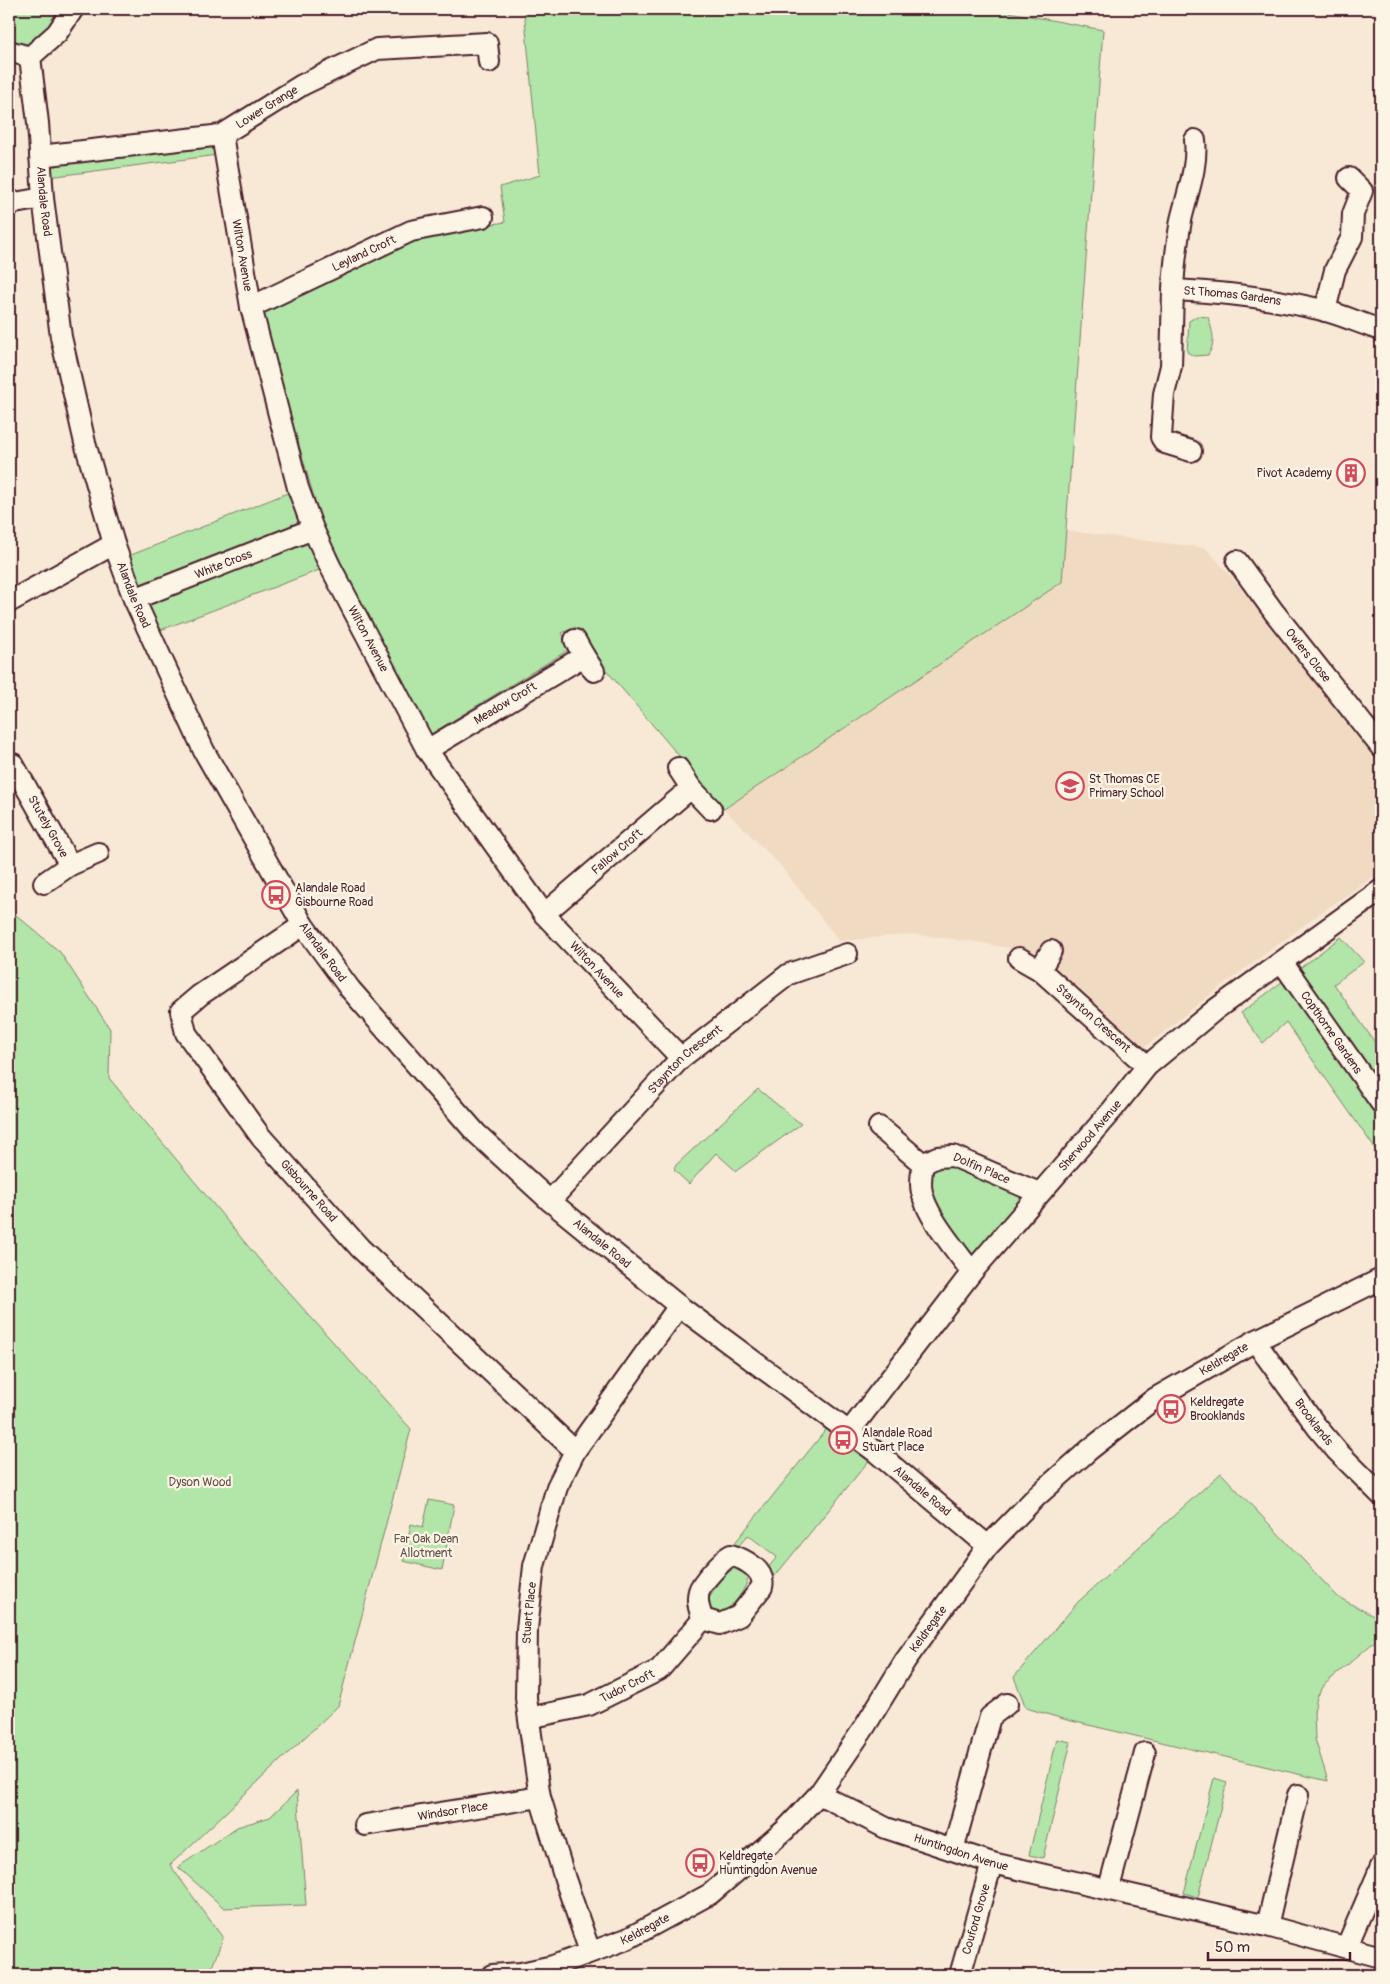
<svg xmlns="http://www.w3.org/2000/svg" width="1390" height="1984" viewBox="0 0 1390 1984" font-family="Pangolin,sans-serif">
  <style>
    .built { fill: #f1dac2 }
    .green { fill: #b1e6a8; stroke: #7e826a }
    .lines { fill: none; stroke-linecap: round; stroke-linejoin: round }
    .street-casing { stroke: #4a1f2b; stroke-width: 24 }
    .street { stroke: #fcf5e5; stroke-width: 20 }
    .labels { text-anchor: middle; stroke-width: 4.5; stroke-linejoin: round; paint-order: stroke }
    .street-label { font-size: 12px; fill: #4a1f2b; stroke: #fcf5e5 }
    .poi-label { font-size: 12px; fill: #4a1f2b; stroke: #fcf5e5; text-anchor: start }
    .park-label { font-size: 12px; fill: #64514a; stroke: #fcf5e5 }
  </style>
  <rect width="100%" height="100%" fill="#f7e9d5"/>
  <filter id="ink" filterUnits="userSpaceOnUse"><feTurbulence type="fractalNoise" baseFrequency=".02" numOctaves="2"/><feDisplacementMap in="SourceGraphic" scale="10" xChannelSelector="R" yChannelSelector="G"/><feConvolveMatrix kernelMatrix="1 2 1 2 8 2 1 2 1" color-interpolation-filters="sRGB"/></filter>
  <g filter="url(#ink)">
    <path class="built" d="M1061,530L1206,548L1266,616L1381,762V872L1332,905L1212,993L1140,1051L1050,970L1063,950L1046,938L1035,953L977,942L912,934L839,941L781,866L724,809L1061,582Z"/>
    <path class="green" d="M9,9H66L30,57L9,51Z
      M524,9H993L1103,30L1062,582L724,809L595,657L575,627L562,633L570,649L429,735L322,525L260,310L418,237L505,222L500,187L540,175Z
      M222,135L225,154L41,178L40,157Z
      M1197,316L1208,317C1212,331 1217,341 1208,355L1194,356L1187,352L1189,321Z
      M290,492L330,566L150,634L121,559Z
      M9,909L60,952L110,1029L109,1078L257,1257L411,1429L338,1706L170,1865L223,1938L209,1975H9Z
      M1341,937L1364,962L1334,984L1381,1051V1157L1286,1022L1263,1043L1241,1013Z
      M758,1089L801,1124L736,1171L716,1153L689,1184L674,1170L676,1165Z
      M937,1157L1039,1193L972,1272L931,1212L923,1164Z
      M833,1421L876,1452L775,1576L767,1569L777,1557L748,1535L737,1548L733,1545Z
      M1221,1473L1338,1597L1381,1620V1636L1325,1684L1317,1697L1314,1712L1315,1739L1328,1781L1067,1720L1026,1708L1014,1677L1078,1602Z
      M429,1500L454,1505L442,1570L403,1561L411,1524L423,1527Z
      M737,1567L743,1569L749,1576C745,1591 734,1606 721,1613L712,1610L708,1603C711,1590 724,1573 737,1567Z
      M1057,1739L1071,1742L1043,1858L1029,1855Z
      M1214,1778L1227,1782L1198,1897L1184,1893Z
      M297,1791L306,1905L224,1908L178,1867L237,1827L270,1817Z"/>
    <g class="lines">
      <defs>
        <g id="street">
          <path d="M9,51L30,57"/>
          <path id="s1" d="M30,57L38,123L43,198L61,337L85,443L114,544L134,599L204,751L303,925L350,989L476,1133L550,1201L679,1306L876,1452L988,1546"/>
          <path d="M30,57L57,33L73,9"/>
          <path id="s2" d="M222,135L251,307L298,488L313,529L330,566L427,750L544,914L681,1058"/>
          <path id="s3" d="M40,156L222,135L302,85L377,49L487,43L489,62"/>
          <path d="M9,204L43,198"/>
          <path d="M1173,290C1174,266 1177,244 1181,220C1187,194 1198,167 1195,140"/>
          <path id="s4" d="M251,307L411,231L483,217"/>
          <path d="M1325,311L1335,270L1352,237L1353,214L1362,191L1349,178"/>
          <path id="s5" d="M1191,451L1165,443L1161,437L1164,394L1171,366L1173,290C1223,292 1273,298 1323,310C1342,315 1362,324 1381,330"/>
          <path id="s6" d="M1237,561L1274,612L1381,747"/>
          <path id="s7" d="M134,599L313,529"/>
          <path d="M9,602L114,544"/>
          <path d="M575,640L584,656"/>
          <path id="s8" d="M427,750L584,656L594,671"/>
          <path id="s9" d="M9,766L13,764L70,865L44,883"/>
          <path d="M678,768L691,788"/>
          <path d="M70,865L98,853"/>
          <path id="s10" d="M544,914L691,788L711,809"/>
          <path id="s11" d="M303,925L200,995L181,1011L186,1033L261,1137L360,1248L575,1451"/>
          <path id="s12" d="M1019,958L1040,970L1147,1066"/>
          <path id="s13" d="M1282,962L1381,1103"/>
          <path d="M1040,970L1051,951"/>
          <path d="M879,1127L923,1164"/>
          <path id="s14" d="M550,1201L681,1058L789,974L847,954"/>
          <path id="s15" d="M972,1272C956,1250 921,1211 921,1184C921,1177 922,1170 923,1164L937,1157L953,1156L1039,1193"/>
          <path id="s16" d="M1255,1341L1317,1427L1337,1451L1381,1495"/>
          <path id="s17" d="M849,1432L972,1272L1113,1109L1147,1066L1216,1009L1381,890"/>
          <path id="s18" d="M529,1718L589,1705L659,1670L703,1619C699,1610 696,1601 699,1591C701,1583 723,1559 731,1555C744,1559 766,1570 762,1587L739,1616L720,1624L703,1619"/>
          <path id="s19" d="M819,1794L886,1828L992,1863L1267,1926L1381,1957"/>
          <path id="s20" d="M365,1825L540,1797"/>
          <path d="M953,1850L990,1717L1007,1704"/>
          <path d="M1109,1888L1145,1753"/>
          <path d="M1267,1926L1298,1795"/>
          <path d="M1347,1946L1381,1867"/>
          <path id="s21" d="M590,1952L565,1879L540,1797L535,1764L526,1698L527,1629L534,1566L557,1487L575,1451L679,1306"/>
          <path id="s22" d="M492,1975L521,1973L553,1966L627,1939L710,1894L785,1830L819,1794L864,1728L905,1661L988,1546L1037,1496L1089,1450L1154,1399L1255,1341L1381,1279"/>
          <path id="s23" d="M960,1975L992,1863"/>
        </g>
      </defs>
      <use href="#street" class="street-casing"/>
      <use href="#street" class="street"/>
    </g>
  </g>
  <defs>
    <symbol id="building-ring" viewBox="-11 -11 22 22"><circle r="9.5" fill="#fcf5e5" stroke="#d1495b" stroke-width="1.5"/><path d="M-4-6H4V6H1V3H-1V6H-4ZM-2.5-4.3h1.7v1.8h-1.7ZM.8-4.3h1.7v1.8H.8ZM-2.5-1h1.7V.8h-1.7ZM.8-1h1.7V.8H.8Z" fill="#d1495b"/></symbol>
    <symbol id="school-ring" viewBox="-11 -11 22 22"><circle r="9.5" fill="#fcf5e5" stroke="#d1495b" stroke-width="1.5"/><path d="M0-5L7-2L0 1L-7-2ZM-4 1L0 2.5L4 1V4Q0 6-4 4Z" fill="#d1495b"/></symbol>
    <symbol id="bus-ring" viewBox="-11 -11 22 22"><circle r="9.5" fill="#fcf5e5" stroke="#d1495b" stroke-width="1.5"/><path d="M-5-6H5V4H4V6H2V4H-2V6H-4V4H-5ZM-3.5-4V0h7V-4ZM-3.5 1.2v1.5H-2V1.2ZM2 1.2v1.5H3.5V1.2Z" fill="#d1495b"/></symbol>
  </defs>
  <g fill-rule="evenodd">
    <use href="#building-ring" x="1335" y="457" width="32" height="32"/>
    <use href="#school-ring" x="1054" y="770" width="32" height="32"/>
    <use href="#bus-ring" x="260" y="879" width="32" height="32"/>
    <use href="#bus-ring" x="1155" y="1393" width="32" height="32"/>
    <use href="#bus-ring" x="827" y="1424" width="32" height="32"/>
    <use href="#bus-ring" x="684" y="1847" width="32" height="32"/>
  </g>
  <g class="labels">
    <g class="street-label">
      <text dy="4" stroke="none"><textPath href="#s3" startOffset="236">Lower Grange</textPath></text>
      <text dy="4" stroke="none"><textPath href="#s1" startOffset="145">Alandale Road</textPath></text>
      <text dy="4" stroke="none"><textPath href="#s4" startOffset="125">Leyland Croft</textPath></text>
      <text dy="4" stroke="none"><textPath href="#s2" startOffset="122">Wilton Avenue</textPath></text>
      <text dy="4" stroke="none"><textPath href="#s5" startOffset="242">St Thomas Gardens</textPath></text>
      <text dy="4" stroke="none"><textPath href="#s7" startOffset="96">White Cross</textPath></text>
      <text dy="4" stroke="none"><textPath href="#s1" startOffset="550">Alandale Road</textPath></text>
      <text dy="4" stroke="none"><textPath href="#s2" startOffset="528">Wilton Avenue</textPath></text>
      <text dy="4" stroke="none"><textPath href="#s6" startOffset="118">Owlers Close</textPath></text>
      <text dy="4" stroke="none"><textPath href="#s8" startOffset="91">Meadow Croft</textPath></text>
      <text dy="4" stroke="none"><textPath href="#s9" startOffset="76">Stutely Grove</textPath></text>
      <text dy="4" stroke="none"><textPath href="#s10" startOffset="96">Fallow Croft</textPath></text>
      <text dy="4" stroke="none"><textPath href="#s1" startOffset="955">Alandale Road</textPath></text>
      <text dy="4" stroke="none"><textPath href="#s2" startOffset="932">Wilton Avenue</textPath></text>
      <text dy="4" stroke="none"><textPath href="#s12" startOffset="96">Staynton Crescent</textPath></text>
      <text dy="4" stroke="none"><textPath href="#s13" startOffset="86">Copthorne Gardens</textPath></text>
      <text dy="4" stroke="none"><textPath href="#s14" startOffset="196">Staynton Crescent</textPath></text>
      <text dy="4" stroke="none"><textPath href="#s17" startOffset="382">Sherwood Avenue</textPath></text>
      <text dy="4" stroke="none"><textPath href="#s15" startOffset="186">Dolfin Place</textPath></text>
      <text dy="4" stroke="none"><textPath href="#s11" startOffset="372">Gisbourne Road</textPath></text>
      <text dy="4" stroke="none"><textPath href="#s1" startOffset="1360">Alandale Road</textPath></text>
      <text dy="4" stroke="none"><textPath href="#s22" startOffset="986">Keldregate</textPath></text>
      <text dy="4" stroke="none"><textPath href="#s16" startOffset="100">Brooklands</textPath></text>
      <text dy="4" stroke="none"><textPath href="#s1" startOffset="1765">Alandale Road</textPath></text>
      <text dy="4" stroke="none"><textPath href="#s21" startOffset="348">Stuart Place</textPath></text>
      <text dy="4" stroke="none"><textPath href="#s22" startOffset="581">Keldregate</textPath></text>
      <text dy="4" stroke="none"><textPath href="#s18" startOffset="104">Tudor Croft</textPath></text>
      <text dy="4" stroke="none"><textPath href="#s20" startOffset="89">Windsor Place</textPath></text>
      <text dy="4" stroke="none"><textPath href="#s19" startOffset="154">Huntingdon Avenue</textPath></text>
      <text dy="4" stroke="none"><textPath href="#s23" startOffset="58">Couford Grove</textPath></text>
      <text dy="4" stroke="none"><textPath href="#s22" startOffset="161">Keldregate</textPath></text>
    </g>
    <g class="poi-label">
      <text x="1332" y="477" text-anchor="end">Pivot Academy</text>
      <text x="1089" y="783">St Thomas CE<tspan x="1089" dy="14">Primary School</tspan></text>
      <text x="295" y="892">Alandale Road<tspan x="295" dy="14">Gisbourne Road</tspan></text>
      <text x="1190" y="1406">Keldregate<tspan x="1190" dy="14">Brooklands</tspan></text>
      <text x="862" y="1437">Alandale Road<tspan x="862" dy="14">Stuart Place</tspan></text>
      <text x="719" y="1860">Keldregate<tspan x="719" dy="14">Huntingdon Avenue</tspan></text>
    </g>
    <g class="park-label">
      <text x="200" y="1486">Dyson Wood</text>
      <text x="426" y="1543">Far Oak Dean<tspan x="426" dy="14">Allotment</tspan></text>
    </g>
  </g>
  <rect width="1390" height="1984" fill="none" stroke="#fcf5e5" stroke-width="30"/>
  <rect x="15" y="15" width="1360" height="1954" fill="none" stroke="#4a1f2b" stroke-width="2" filter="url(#ink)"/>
  <path d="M1208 1952v8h142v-8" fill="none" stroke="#4a1f2b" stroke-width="2.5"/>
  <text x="1215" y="1952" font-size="15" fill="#4a1f2b" stroke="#fcf5e5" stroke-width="4" paint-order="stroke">50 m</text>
</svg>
